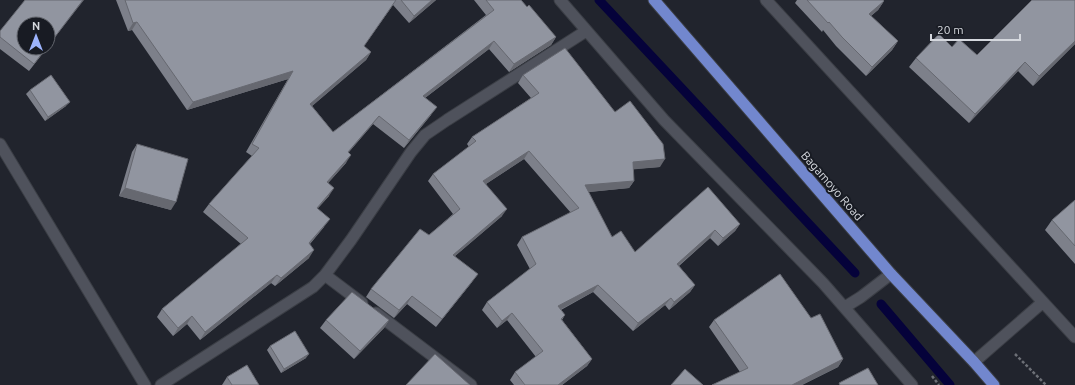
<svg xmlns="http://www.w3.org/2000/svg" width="1075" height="385" viewBox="0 0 1075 385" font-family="Ubuntu,sans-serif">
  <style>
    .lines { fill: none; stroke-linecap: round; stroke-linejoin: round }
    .stream { stroke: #05023a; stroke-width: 9 }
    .minor-casing { stroke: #3b3e45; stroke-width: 13 }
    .trunk-casing { stroke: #3b3e45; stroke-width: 13 }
    .path { stroke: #6c6f76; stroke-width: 2.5; stroke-dasharray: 3 2; stroke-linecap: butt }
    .minor { stroke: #4f525c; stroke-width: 11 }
    .trunk { stroke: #7287ce; stroke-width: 11 }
    .wall { fill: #7d808a }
    .shaded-wall { fill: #666870 }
    .building { fill: #9195a0; stroke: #666870 }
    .labels { text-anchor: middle; stroke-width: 4; stroke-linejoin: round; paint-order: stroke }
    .street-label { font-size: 12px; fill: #d5d8de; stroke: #181b23 }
  </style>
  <rect width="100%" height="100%" fill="#21242d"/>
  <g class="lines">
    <path class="stream" d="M599,0L855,273
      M881,304L950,385"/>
    <defs>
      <path id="minor" d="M560,0L664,120L823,283L912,385
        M766,0L1075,337
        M0,144L145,385
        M325,275L362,303
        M845,307L861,297L891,274
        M376,313L471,385
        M974,362L1043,302
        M161,385L313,287L325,275L351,240L411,152L425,135L447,120L586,31"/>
      <path id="trunk" d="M654,0L891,274L974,362L994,385"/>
    </defs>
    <use href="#minor" class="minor-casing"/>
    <use href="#trunk" class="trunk-casing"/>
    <path class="path" d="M1015,354L1046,385
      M932,376L939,385"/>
    <use href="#minor" class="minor"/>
    <use href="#trunk" class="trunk"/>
  </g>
  <path class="wall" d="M116,0H436L409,23L393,5L364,46L371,52L366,60L312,106L333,132L486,15L474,0H521L527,7L556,37L551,45L509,72L489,49L425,98L431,115L404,148L373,124L348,153L346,163L328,183L329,196L317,209L324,227L310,244L309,258L275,286L271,283L200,340L187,324L173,336L157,317L162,309L241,244L203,212L209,204L252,156L246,152L288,79L187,110L132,30L128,31Z
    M797,0H883L884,1L878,10L871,16L898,41L892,50L866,76L836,46L823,30L822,32L795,3Z
    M1075,0V44L1033,86L1018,71L969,123L909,67L916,58L952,47L977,55Z
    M0,31L47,48L29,71L0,49Z
    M523,75L615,112L660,167L633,169L634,181L629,188L588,192L612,237L635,252L740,224L735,231L718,246L710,238L679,266L695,285L690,292L669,310L665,305L633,331L593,292L561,310L565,315L562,320L592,359L587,366L562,385H514L510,380L515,372L536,357L507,320L497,328L482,310L487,302L530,269L517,245L522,237L571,213L524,159L486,184L502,216L455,256L472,282L436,327L407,304L394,318L366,297L371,289L429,235L453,214L428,181L433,174L469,147L467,144L472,137L531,98L518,83Z
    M30,90L66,106L45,121L26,94Z
    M137,144L171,210L119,196L132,152Z
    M1075,200V264L1045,230L1052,220Z
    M811,318L843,359L838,367L802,385H712L740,372L709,327L714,320Z
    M326,320H389L384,328L354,359L320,328Z
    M270,346L306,358L281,373L267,350Z
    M227,377L259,385H222Z"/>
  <path class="shaded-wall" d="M83,0H84L48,46Z
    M432,0H436L409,23L414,16Z
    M884,1L878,10L863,22L869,14Z
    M137,22L132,30L128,31L133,23Z
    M556,37L551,45L509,72L514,64Z
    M494,41L489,49L417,104L423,96Z
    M898,41L892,50L866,76L872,67Z
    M1075,41V44L1033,86L1039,76Z
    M371,52L366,60L305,112L310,104Z
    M1025,62L1018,71L969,123L975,114Z
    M293,71L288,79L187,110L193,102Z
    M70,102L66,106L45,121L48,117Z
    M437,107L431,115L404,148L409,140Z
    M379,116L373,124L342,160L348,152Z
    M529,151L524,159L478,189L483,181Z
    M351,155L346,163L322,190L327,182Z
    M665,159L660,167L627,170L633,162Z
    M634,181L629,188L580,193L585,185Z
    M125,188L176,202L171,210L119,196Z
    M334,188L329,196L311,216L317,208Z
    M507,209L502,216L448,262L453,255Z
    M330,219L324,227L303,251L309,243Z
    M740,224L735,231L718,246L723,238Z
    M715,230L710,238L672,271L677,264Z
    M314,250L309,258L275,286L281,278Z
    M478,274L472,282L436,327L442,319Z
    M277,275L271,283L200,340L205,332Z
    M598,285L593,292L552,314L558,306Z
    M695,285L690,292L669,310L674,302Z
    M412,296L407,304L394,318L399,310Z
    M671,298L665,305L633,331L638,323Z
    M512,313L507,320L497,328L502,321Z
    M192,316L187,324L173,336L178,328Z
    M389,320L384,328L354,359L360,351Z
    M309,354L306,358L281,373L284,369Z
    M592,359L587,366L562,385H558Z
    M843,359L838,367L802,385H792Z"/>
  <path class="building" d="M25,0H83L48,46V24H24V48H46L34,64L0,37V31Z
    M125,0H396L364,46L371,52L310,104L333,132L494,10L486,0H521L527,7L529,5L556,37L514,64L494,41L423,96L437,107L409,140L379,116L348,152L351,155L327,182L334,188L317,208L330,219L309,243L314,250L281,278L277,275L205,332L192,316L178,328L162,309L248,238L209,204L259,148L252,144L293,71L193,102L137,22L133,23Z
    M401,0H432L414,16Z
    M807,0H883L884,1L869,14L898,41L872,67L842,37L829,22L828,23Z
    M1032,0H1075V41L1039,76L1025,62L975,114L916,58L939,34L952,47L959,39L977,55Z
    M565,48L615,112L630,101L663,144L665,159L633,162L634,181L585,185L612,237L621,231L635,252L708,187L740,224L723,238L715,230L677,264L695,285L674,302L671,298L638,323L598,285L558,306L565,315L561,319L592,359L558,385H525L515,372L543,351L512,313L502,321L487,302L536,264L522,237L579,208L529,151L483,181L507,209L453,255L478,274L442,319L412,296L399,310L371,289L420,229L429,235L460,209L433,174L476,141L472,137L539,93L523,75Z
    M51,75L70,102L48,117L30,90Z
    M137,144L188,159L176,202L125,188Z
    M1075,200V246L1052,220Z
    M780,274L811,318L820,314L843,359L792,385H712L748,368L714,320Z
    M352,292L389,320L360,351L326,320Z
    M295,331L309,354L284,369L270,346Z
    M435,354L470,385H406Z
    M247,365L259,385H232L227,377Z
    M868,368L878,385H840L839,383Z
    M685,369L703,385H671Z"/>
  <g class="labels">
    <g class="street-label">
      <text transform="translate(832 186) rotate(49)" y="4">Bagamoyo Road</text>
    </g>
  </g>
  <g transform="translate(36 36)"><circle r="19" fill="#181b23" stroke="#64676e"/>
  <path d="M0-3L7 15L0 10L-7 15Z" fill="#9db4fd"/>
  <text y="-6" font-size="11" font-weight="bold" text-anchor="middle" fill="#d5d8de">N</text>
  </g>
  <path d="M931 34v6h89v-6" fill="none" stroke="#d5d8de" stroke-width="2"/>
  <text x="937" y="34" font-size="12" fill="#d5d8de" stroke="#181b23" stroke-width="3" paint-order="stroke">20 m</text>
</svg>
